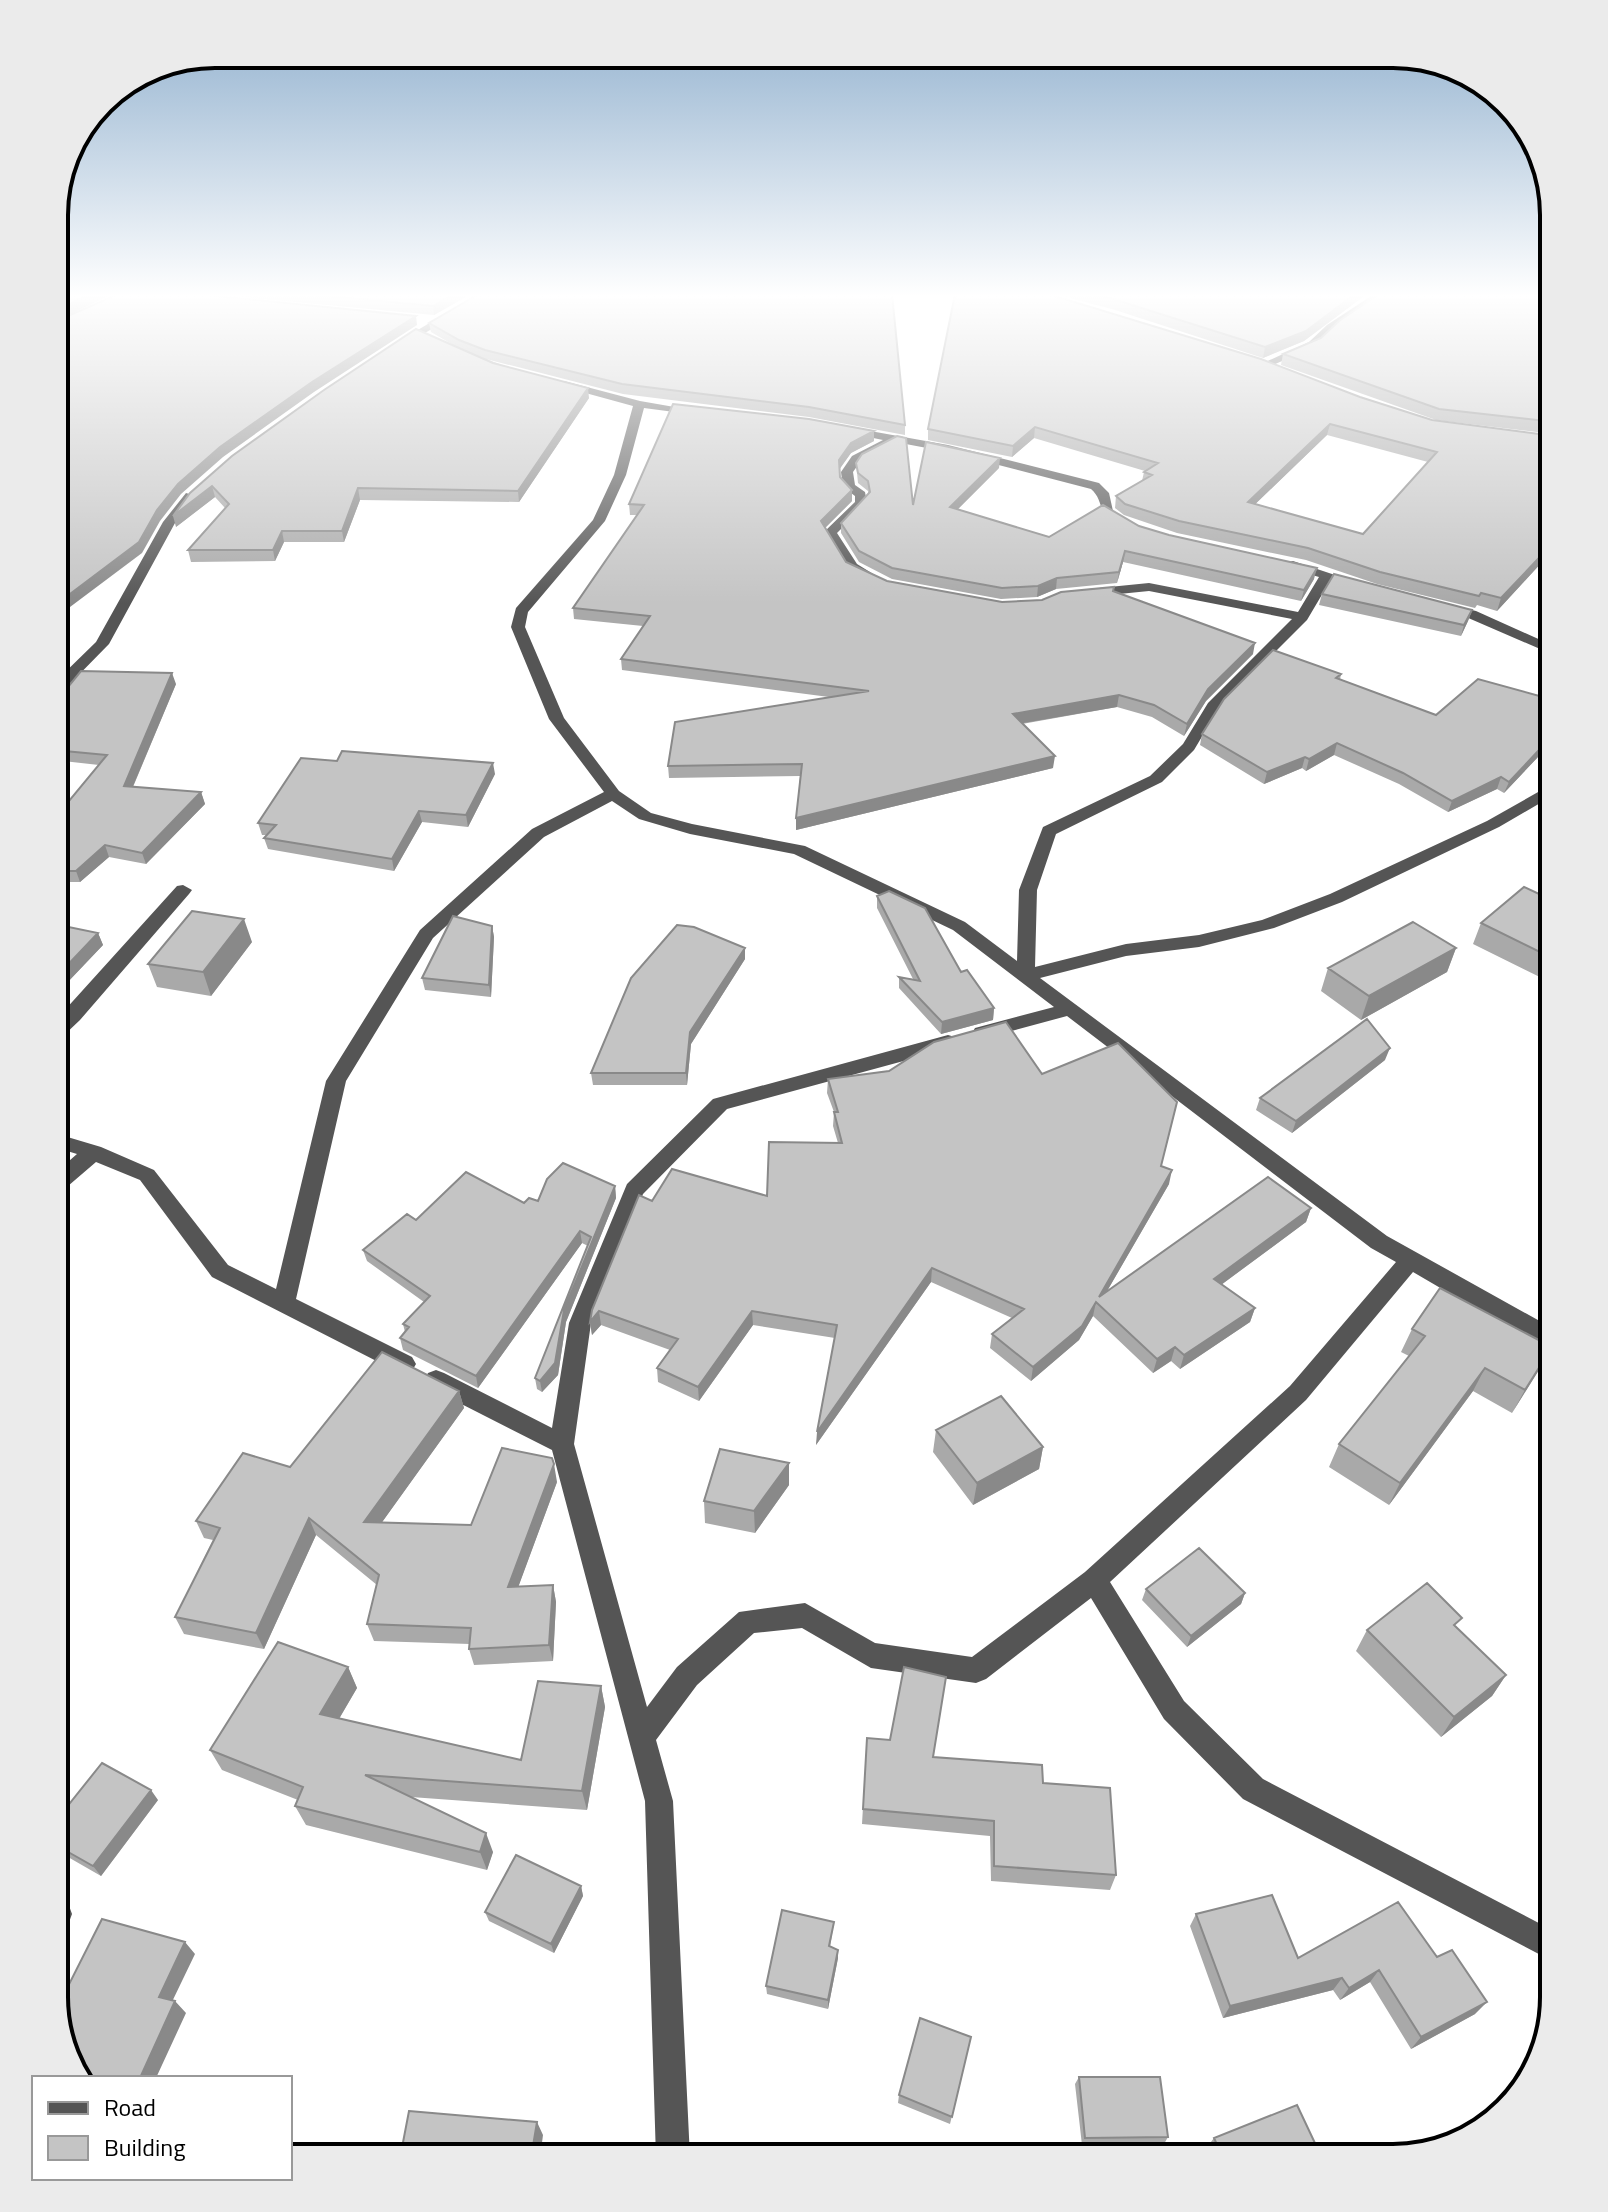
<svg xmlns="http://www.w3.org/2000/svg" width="1608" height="2212" viewBox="0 0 1608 2212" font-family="'Titillium Web',sans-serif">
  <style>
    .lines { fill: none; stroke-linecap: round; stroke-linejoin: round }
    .minor { fill: #555; fill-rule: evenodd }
    .wall { fill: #a9a9a9; fill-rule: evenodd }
    .shaded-wall { fill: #898989 }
    .building { fill: #c4c4c4; stroke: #898989; stroke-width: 2; fill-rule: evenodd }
    .rim { fill: none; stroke: #000; stroke-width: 4 }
  </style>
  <rect width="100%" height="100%" fill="#fff"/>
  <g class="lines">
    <path class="minor" d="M478,294H490L400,348L391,346Z
      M1374,294H1386L1335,329L1317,346L1268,367L1259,365L1309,342L1327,325Z
      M564,381L640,401L703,412L697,415L644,408L626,475L605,521L528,612L525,627L564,718L619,791L651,813L692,824L805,846L965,922L1017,961L1019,890L1043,827L1150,776L1183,744L1208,703L1292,619L1149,591L1089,597L1082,593L1089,589L1149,583L1298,612L1319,577L1288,568V562L1293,561L1365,585L1358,589L1330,581L1307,620L1219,708L1194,750L1162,782L1056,834L1037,890L1035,967L1126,944L1199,935L1262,920L1330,894L1487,821L1554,783V795L1499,827L1342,902L1274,928L1199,947L1126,956L1040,978L1387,1236L1554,1329V1348L1526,1338L1413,1272L1306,1400L1110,1582L1184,1701L1263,1779L1554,1931V1962L1243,1799L1164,1719L1091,1598L986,1679L976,1683L871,1668L802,1628L754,1633L697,1685L656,1740L673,1801L690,2158H656L645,1801L552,1450L428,1387L424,1380L428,1373L436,1370L444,1373L552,1428L569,1323L627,1184L713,1099L948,1035L955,1037L958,1042L955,1047L727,1109L643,1194L591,1323L574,1444L647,1707L677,1667L739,1612L805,1603L875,1643L972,1657L1085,1572L1290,1386L1396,1262L1371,1248L1067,1016L982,1039L975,1038L972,1033L975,1028L1054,1007L953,930L794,854L690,834L639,819L612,801L544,837L433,938L346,1081L296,1299L412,1357L416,1364L412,1371L404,1374L396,1371L212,1277L140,1180L96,1162L61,1192L54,1194V1174L77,1154L54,1147V1133L101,1147L154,1170L228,1265L276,1289L326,1081L420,930L532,829L604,792L549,719L511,627L516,608L593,520L614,475L633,406L560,386L559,384Z
      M848,427L948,445L1099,483L1109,493L1113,511L1128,522L1122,526C1095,517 1106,502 1091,489L948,452L890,441L889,445L860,462L853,472L855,485L865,492L867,503L837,533L857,564L878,577L866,580L847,570L824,532L855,502V496L843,487L841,472L852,456L883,440L844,432L842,430Z
      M186,493L196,496L175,523L109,644L59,695L54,696V683L96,642L163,522Z
      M1447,604L1476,611L1554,646V655L1466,617L1442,611V605Z
      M183,885L192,890L189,894L80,1020L61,1038L54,1039V1022L177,886Z
      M57,1899L68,1903L72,1914L68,1925L54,1931V1900Z"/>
  </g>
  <path class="wall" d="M210,294H471L434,315Z
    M1054,294H1373L1364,296L1304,341L1263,358L1112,309Z
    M1554,294V434L1436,420L1281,365L1283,354L1321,338Z
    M429,323L905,425V435L809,417L623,394L486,359L589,398L519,502L360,500L344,542H284L275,561L191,562L188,550L225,508L215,497L176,527L190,493L455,346L431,332Z
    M1360,397L1432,420L1554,549L1497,611L1477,605L1475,608L1377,584L1306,560L1177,533L1124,515L1115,508L1116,496L1142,481L1144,472L1145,471L1034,438L1012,457L928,440V429ZM1327,435L1428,462L1363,534L1255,504Z
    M874,431V441L851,453L839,469L840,477L852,501L825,528L846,562L887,581L1002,602L1042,600L1114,591L1253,654L1206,701L1184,736L1152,717L1117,707L1022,724L1053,768L796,830L800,776L669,778L668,766L829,697L622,670L621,659L643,626L574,619L573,608L637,515H630L629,504Z
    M856,463L913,505L999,468L957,510L1049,537L1139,526L1314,579L1301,601L1123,562L1117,583L1056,589L1037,597L1001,599L892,579L859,562L841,533V523L868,494V491L858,483Z
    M1322,594L1472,610L1468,621L1461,636L1319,605Z
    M1341,674L1340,680L1436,715L1554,700V740L1504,793L1497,789L1448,812L1399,784L1334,755L1306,771L1302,768L1264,784L1200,745L1202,734Z
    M176,684L133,787L201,792L205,804L146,864L109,857L80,882H54V819L99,765L54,760V704Z
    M495,774L468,827L422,822L394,871L268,849L264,838L267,835H262L258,823Z
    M877,896L961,972L994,1008L993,1020L941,1034L899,988V977L913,979L877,908Z
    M1554,901V984L1473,944L1481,923Z
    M54,924L98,933L103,945L64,986L54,984Z
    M492,926L494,937L491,997L425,990L422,978Z
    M252,942L211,996L157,987L148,964Z
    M745,948V959L691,1044L687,1085H593L591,1073Z
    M1456,948L1447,972L1361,1020L1321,991L1328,968Z
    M1385,1060L1292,1133L1256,1110L1260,1098Z
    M1042,1074L1161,1166L1169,1184L1107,1291L1311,1208L1306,1222L1221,1285L1255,1308L1250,1322L1180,1369L1171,1361L1153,1373L1093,1316L1079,1340L1031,1381L990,1348L992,1334L1012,1318L931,1282L816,1445L835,1338L753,1325L699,1401L658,1382L657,1368L670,1350L601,1325L592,1335L590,1322L652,1201L767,1196L838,1143L833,1126L834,1112L827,1093L828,1079Z
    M615,1186L616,1198L566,1322L558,1375L542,1392L537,1389L535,1378L588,1246L582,1243L478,1388L403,1350L400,1338L405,1332L403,1324L424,1302L367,1261L363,1250L416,1220L538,1201Z
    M1554,1217V1238L1546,1233Z
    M1412,1329L1552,1347L1512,1413L1473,1391L1389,1505L1329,1467L1339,1444L1409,1356L1401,1352Z
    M459,1391L464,1408L382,1522L471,1525L557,1482L518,1587L553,1585L556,1602L553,1661L474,1665L469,1649L470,1644L374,1641L367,1624L377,1585L316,1535L264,1649L184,1634L175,1617L213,1540L204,1538L196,1521L290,1467Z
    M936,1430L1043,1447L1039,1469L973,1505L933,1452Z
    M789,1463V1485L755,1533L705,1523L704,1501Z
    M1146,1589L1245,1593L1241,1604L1187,1647L1142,1600Z
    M1456,1628L1506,1675L1492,1696L1441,1737L1356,1651L1367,1630Z
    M348,1667L357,1688L339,1719L521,1760L601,1686L605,1707L587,1810L411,1797L493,1852L487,1870L306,1825L295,1806L298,1800L222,1770L210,1750Z
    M867,1738L934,1757L1043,1783L1116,1875L1110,1890L991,1881L990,1836L862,1824Z
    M158,1800L101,1876L54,1849V1823Z
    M581,1886L583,1896L554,1953L489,1921L485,1912Z
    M1398,1902L1475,2014L1411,2049L1370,1982L1340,2000L1333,1990L1223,2018L1190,1926L1196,1914L1298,1958Z
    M834,1922L830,1947L838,1950V1958L828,2009L767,1994L766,1986Z
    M971,2037L950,2124L898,2103L899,2095Z
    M1079,2077L1168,2137L1164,2144L1082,2145L1075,2084Z
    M1214,2138L1322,2158H1207L1204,2151Z"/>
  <path class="shaded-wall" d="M91,294H113L54,322V311Z
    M454,294H471L434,315L433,306Z
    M1355,294H1373L1364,296L1304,341L1263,358L1265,347Z
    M416,316L417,325L314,392L223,457L181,494L160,521L142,553L54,619V606L178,484L220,447L312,382Z
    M588,388L589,398L519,502L518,491Z
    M1330,424L1327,435L1245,514L1248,502Z
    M1035,427L1034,438L1012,457L1013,446Z
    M874,431V441L851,453L839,470V460L851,443Z
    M1000,458L999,468L949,518L950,507Z
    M212,486L215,497L176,527L173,516Z
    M358,488L360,500L344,542L342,531Z
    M852,490V501L821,532V521Z
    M282,531L284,542L275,561L273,550Z
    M1554,542V549L1497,611L1501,598Z
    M1125,551L1123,562L1117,583L1119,572Z
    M1317,568L1314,579L1301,601L1304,590Z
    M1057,578L1056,589L1037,597L1038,586Z
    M1472,610L1468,621L1461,636L1464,625Z
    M1255,643L1253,654L1206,701L1184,736L1187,724L1208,689Z
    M172,673L176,684L128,798L124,786Z
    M1119,695L1117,707L1012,725L1013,714Z
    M1554,734V740L1504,793L1509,782Z
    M1337,743L1334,755L1306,771L1309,759Z
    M1055,756L1053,768L796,830V818Z
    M1305,757L1302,768L1264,784L1267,772Z
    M493,763L495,774L468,827L466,815Z
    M1501,777L1497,789L1448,812L1452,801Z
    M201,792L205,804L146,864L142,853Z
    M419,811L422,822L394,871L392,859Z
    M105,845L109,857L80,882L76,871Z
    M244,919L252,942L211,996L203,972Z
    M492,926L494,937L491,997L489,985Z
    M98,933L103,945L64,986L59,974Z
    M745,948V959L691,1044L687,1085L686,1073L690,1032Z
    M1456,948L1447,972L1361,1020L1369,996Z
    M994,1008L993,1020L941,1034L942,1022Z
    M1390,1048L1385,1060L1292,1133L1296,1121Z
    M1172,1170L1169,1184L1099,1305V1297Z
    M615,1186L616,1198L566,1322L558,1375L542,1392L540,1381L564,1310Z
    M1311,1208L1306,1222L1210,1293L1214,1279Z
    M580,1231L582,1243L478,1388L476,1376Z
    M932,1268L931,1282L816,1445L817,1432Z
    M1096,1302L1093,1316L1079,1340L1031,1381L1033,1367Z
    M1255,1308L1250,1322L1180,1369L1184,1355Z
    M599,1311L601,1325L592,1335L590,1322Z
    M752,1311L753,1325L699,1401L698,1387Z
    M1175,1347L1171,1361L1153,1373L1157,1359Z
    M1552,1347L1539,1370L1512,1413L1525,1390Z
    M1485,1368L1473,1391L1389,1505L1400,1483Z
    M459,1391L464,1408L370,1539L364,1522Z
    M1043,1447L1039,1469L973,1505L977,1483Z
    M789,1463V1485L755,1533L754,1511Z
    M554,1464L557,1482L512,1604L508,1587Z
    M309,1518L316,1535L264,1649L256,1633Z
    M553,1585L556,1602L553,1661L549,1645Z
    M1245,1593L1241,1604L1187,1647L1191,1636Z
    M348,1667L357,1688L330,1734L320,1714Z
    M1506,1675L1492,1696L1441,1737L1454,1717Z
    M601,1686L605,1707L587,1810L582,1791Z
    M151,1790L158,1800L101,1876L93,1866Z
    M486,1833L493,1852L487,1870L480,1852Z
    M581,1886L583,1896L554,1953L551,1944Z
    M185,1942L195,1954L169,2008L159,1997Z
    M838,1950V1958L828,2009V2000Z
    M1379,1970L1370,1982L1340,2000L1349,1988Z
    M1342,1978L1333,1990L1223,2018L1230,2006Z
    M175,2001L186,2013L156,2078H140Z
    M1487,2002L1475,2014L1411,2049L1421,2037Z
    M537,2122L543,2135L540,2158H531Z"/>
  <path class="building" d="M54,294H91L54,311Z
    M118,294H197L416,316L312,382L220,447L178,484L157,510L139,542L54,606V322Z
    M306,294H454L433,306Z
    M479,294H892L905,425L809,407L622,384L485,350L459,340L429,323Z
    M955,294H1048L1261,359L1360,397L1432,420L1554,436V542L1501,598L1481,593L1479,596L1380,572L1308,548L1179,521L1125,504L1116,496L1152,475L1144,472L1158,463L1035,427L1013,446L928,429ZM1330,424L1437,452L1363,534L1248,502Z
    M1094,294H1355L1306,331L1265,347L1113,299Z
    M1379,294H1554V422L1439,409L1283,354L1321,338L1339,321Z
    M416,329L493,363L588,388L518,491L358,488L342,531H282L273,550H188L229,504L212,486L173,516L190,493L232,456L324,390Z
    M673,404L809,419L874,431L851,443L839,460L840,477L852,490L821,521L846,562L887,581L1002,602L1042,600L1061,592L1114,587L1113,591L1255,643L1208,689L1187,724L1154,705L1119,695L1013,714L1055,756L796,818L802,764L668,766L675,722L869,691L621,659L650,616L573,608L644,505L629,504Z
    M897,436L906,438L913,505L926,442L1000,458L950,507L1049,537L1103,505L1139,526L1169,535L1317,568L1304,590L1125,551L1119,572L1057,578L1038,586L1002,588L892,568L859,551L841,523L870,492L868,481L858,473L856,463L862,454Z
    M1334,574L1468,609L1472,610L1464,625L1322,594Z
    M1273,650L1341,674L1336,678L1436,715L1478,679L1554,700V734L1509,782L1501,777L1452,801L1403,773L1337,743L1309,759L1305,757L1267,772L1202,734L1224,699Z
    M81,671L172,673L124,786L201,792L142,853L105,845L76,871H54V819L107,755L54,750V704Z
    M342,751L493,763L466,815L419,811L392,859L264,838L276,825L258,823L301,758L337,761Z
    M1524,887L1554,901V959L1481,923Z
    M889,891L925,908L961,972L967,970L994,1008L942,1022L899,977L920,981L877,896Z
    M192,911L244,919L203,972L148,964Z
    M453,916L492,926L489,985L422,978Z
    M1413,922L1456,948L1369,996L1328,968Z
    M54,924L98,933L59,974L54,973Z
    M677,925L694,927L745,948L690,1032L686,1073H591L631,978Z
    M1367,1019L1390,1048L1296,1121L1260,1098Z
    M1006,1022L1042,1074L1118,1043L1177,1102L1161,1166L1172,1170L1099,1297L1268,1177L1311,1208L1214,1279L1255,1308L1184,1355L1175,1347L1157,1359L1096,1302L1082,1326L1033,1367L992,1334L1024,1309L932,1268L817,1432L837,1325L752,1311L698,1387L657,1368L678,1339L599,1311L590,1322L592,1310L639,1195L652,1201L672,1169L767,1196L769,1142L842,1143L834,1112H838L828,1079L889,1071L934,1042Z
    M563,1163L615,1186L564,1310L555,1363L540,1381L535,1378L591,1237L580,1231L476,1376L400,1338L409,1327L403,1324L430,1296L363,1250L407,1214L416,1220L466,1172L524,1203L529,1198L538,1201L547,1179Z
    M1440,1288L1552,1347L1525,1390L1485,1368L1400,1483L1339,1444L1425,1336L1412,1329Z
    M382,1352L459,1391L364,1522L471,1525L502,1448L552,1458L554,1464L508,1587L553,1585L549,1645L469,1649L471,1628L367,1624L379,1575L309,1518L256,1633L175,1617L220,1528L196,1521L243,1453L290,1467Z
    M1001,1396L1043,1447L977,1483L936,1430Z
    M720,1449L789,1463L754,1511L704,1501Z
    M1199,1548L1245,1593L1191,1636L1146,1589Z
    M1427,1583L1462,1618L1454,1625L1506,1675L1454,1717L1367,1630Z
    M278,1642L348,1667L320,1714L521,1760L538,1681L601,1686L582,1791L365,1775L486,1833L480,1852L295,1806L303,1787L210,1750Z
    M904,1667L946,1677L933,1757L1042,1765L1043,1783L1110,1788L1116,1875L994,1866V1821L863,1809L867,1738L890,1740Z
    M102,1763L151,1790L93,1866L54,1844V1823Z
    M516,1855L581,1886L551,1944L485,1912Z
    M1272,1895L1298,1958L1398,1902L1437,1957L1452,1950L1487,2002L1421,2037L1379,1970L1349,1988L1342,1978L1230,2006L1196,1914Z
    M782,1910L834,1922L829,1946L838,1950L828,2000L766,1986Z
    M102,1919L185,1942L159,1997L175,2001L140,2078H82L75,2076L57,2008Z
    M920,2018L971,2037L952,2117L899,2095Z
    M1079,2077H1160L1168,2137L1085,2138Z
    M1297,2105L1322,2158H1223L1214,2138Z
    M409,2111L537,2122L531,2158H400Z"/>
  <linearGradient id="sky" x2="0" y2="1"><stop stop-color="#8cadcc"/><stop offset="0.49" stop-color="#fff"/><stop offset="1" stop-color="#fff" stop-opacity="0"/></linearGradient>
  <rect width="1608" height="604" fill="url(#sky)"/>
  <path d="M0 0H1608V2212H0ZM215 68H1393A147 147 0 0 1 1540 215V1997A147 147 0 0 1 1393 2144H215A147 147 0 0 1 68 1997V215A147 147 0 0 1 215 68Z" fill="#ebebeb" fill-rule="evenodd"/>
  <path class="rim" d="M215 68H1393A147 147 0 0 1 1540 215V1997A147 147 0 0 1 1393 2144H215A147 147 0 0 1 68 1997V215A147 147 0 0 1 215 68Z"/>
  <rect x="32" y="2076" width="260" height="104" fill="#ffffff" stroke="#999999" stroke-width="2"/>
  <rect x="48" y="2102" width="40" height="12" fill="#555555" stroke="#999999" stroke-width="2"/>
  <text x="104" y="2116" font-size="24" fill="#000000">Road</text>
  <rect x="48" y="2136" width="40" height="24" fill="#c4c4c4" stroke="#999999" stroke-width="2"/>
  <text x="104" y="2156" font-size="24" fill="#000000">Building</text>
</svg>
